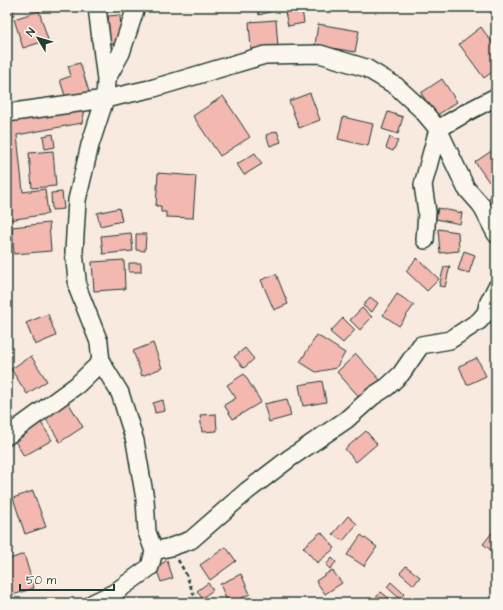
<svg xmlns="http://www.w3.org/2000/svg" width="503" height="610" viewBox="0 0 503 610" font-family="'Architects Daughter',sans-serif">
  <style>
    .building { fill: #f3b8b0; stroke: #1f3d34 }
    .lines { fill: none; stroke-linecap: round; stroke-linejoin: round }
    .minor-casing { stroke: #1f3d34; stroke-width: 20 }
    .path { stroke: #1f3d34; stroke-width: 2.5; stroke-dasharray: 4 3; stroke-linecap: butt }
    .minor { stroke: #fbf7ec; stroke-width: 17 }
  </style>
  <rect width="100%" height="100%" fill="#f9eae0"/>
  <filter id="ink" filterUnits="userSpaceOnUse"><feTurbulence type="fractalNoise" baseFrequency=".025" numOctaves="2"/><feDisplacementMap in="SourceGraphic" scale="8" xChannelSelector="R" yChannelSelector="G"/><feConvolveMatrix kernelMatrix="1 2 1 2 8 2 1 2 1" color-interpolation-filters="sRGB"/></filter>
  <g filter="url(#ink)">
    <path class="building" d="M7,7H12L14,15L7,16Z
      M257,7H279L280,9L259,15Z
      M302,9L304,23L288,26L285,12Z
      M39,11L48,40L23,48L14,19Z
      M120,15L122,43L110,44L108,16Z
      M276,20L278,47L251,50L249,22Z
      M318,24L359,31L355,52L315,45Z
      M481,27L496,48V69L484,78L459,44Z
      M80,63L90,95L67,102L60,80L71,76L68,66Z
      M442,79L457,102L436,116L421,93Z
      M310,93L320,120L299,128L289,101Z
      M223,96L250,137L220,156L193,116Z
      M86,105L82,123L17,135L23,192L45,189L48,214L9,220L7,196V119Z
      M388,112L403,117L398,134L382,129Z
      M343,117L373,124L368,146L338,139Z
      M277,131L281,142L270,146L266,135Z
      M53,134L55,147L45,149L43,136Z
      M390,137L398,141L393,151L386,148Z
      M493,150L496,155V177L489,182L475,162Z
      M53,151L56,186L32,188L29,153Z
      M255,153L262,164L244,175L237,164Z
      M158,173L196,176L193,218L166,217V212H161V206H156Z
      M496,191V207L488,199Z
      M62,192L64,209L52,210L51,193Z
      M119,208L122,221L100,226L97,213Z
      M438,208L462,213L460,224L436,219Z
      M49,223L51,251L14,254L12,227Z
      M438,229L458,232L459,251L440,253Z
      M131,233L133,251L103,254L101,236Z
      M136,234H146L145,251L136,250Z
      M464,251L475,255L469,273L458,270Z
      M417,258L439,279L427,291L406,271Z
      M124,260L125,289L94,291L92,262Z
      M129,263H141V272H129Z
      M450,266L445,287L439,286L444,267Z
      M276,274L288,304L274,310L261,280Z
      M397,294L414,305L399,326L383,315Z
      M370,297L378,303L372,312L363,306Z
      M362,308L372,317L360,330L350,320Z
      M48,314L56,336L35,345L26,323Z
      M343,318L355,330L343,343L330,332Z
      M317,335L345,353L336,368L316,372L300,362Z
      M153,343L162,368L142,376L133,351Z
      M245,348L254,359L244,368L234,357Z
      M356,354L382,382L362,400L337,372Z
      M31,356L47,381L27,394L11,369Z
      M477,358L486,376L467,385L459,366Z
      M244,374L261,402L233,419L224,405L236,398L227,385Z
      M322,381L326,402L303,406L299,385Z
      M287,399L291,416L269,422L264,404Z
      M163,400L165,411L155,413L153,403Z
      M68,402L83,427L60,442L44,416Z
      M216,414L217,431L202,432L200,415Z
      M40,421L52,440L24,456L13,438Z
      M366,431L377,444L356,462L345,449Z
      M33,491L46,527L25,534L13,498Z
      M348,516L357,524L343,541L333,534Z
      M496,528V546L492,551L483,544Z
      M321,532L335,548L317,563L303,547Z
      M361,535L377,547L364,566L347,555Z
      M226,547L236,561L210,580L200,565Z
      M24,554L34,588L7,597V560Z
      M332,558L336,562L330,569L326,565Z
      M167,560L173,578L161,582L156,568Z
      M406,566L420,577L414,585L400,573Z
      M332,570L342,583L325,594L316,581Z
      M241,574L250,594L231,603H228L220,584Z
      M391,582L404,594L400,599L387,587Z
      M208,583L213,590L202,598L197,591Z
      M381,592L394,602L393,603H375L373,601Z"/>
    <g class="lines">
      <defs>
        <path id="minor" d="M106,80L121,53L136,7
          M7,113L105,99L154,88L265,55L320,54L366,68L396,86L422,110L438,129L466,188L481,205L496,234
          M425,240L427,212L423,185L438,129L469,111L496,97
          M7,436L77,385L101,362
          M154,551L171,547L191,540L247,491L290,458L346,420L373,396L387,387L401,374L421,345L450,340L479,321L486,313L488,304L496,288
          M93,603L114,593L150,567L154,551L147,532L145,499L135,441L120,393L101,362L99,342L78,289L74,252L77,200L90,145L105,99L106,80L97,7"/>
      </defs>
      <use href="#minor" class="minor-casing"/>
      <path class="path" d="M178,560L185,572L197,603"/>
      <use href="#minor" class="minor"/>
    </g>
  </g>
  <rect width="503" height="610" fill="none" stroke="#fbf7ec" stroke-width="24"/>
  <rect x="12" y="12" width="479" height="586" fill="none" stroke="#1f3d34" stroke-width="1.5" filter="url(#ink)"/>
  <g transform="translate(38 38) rotate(308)" stroke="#fbf7ec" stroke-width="3" paint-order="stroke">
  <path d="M0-3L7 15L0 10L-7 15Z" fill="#1f3d34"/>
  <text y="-6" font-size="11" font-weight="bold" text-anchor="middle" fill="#1f3d34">N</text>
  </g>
  <path d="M20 584v6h94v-6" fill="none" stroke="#1f3d34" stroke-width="2"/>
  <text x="26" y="584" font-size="12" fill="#1f3d34" stroke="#fbf7ec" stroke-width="3" paint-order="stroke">50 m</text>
</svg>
